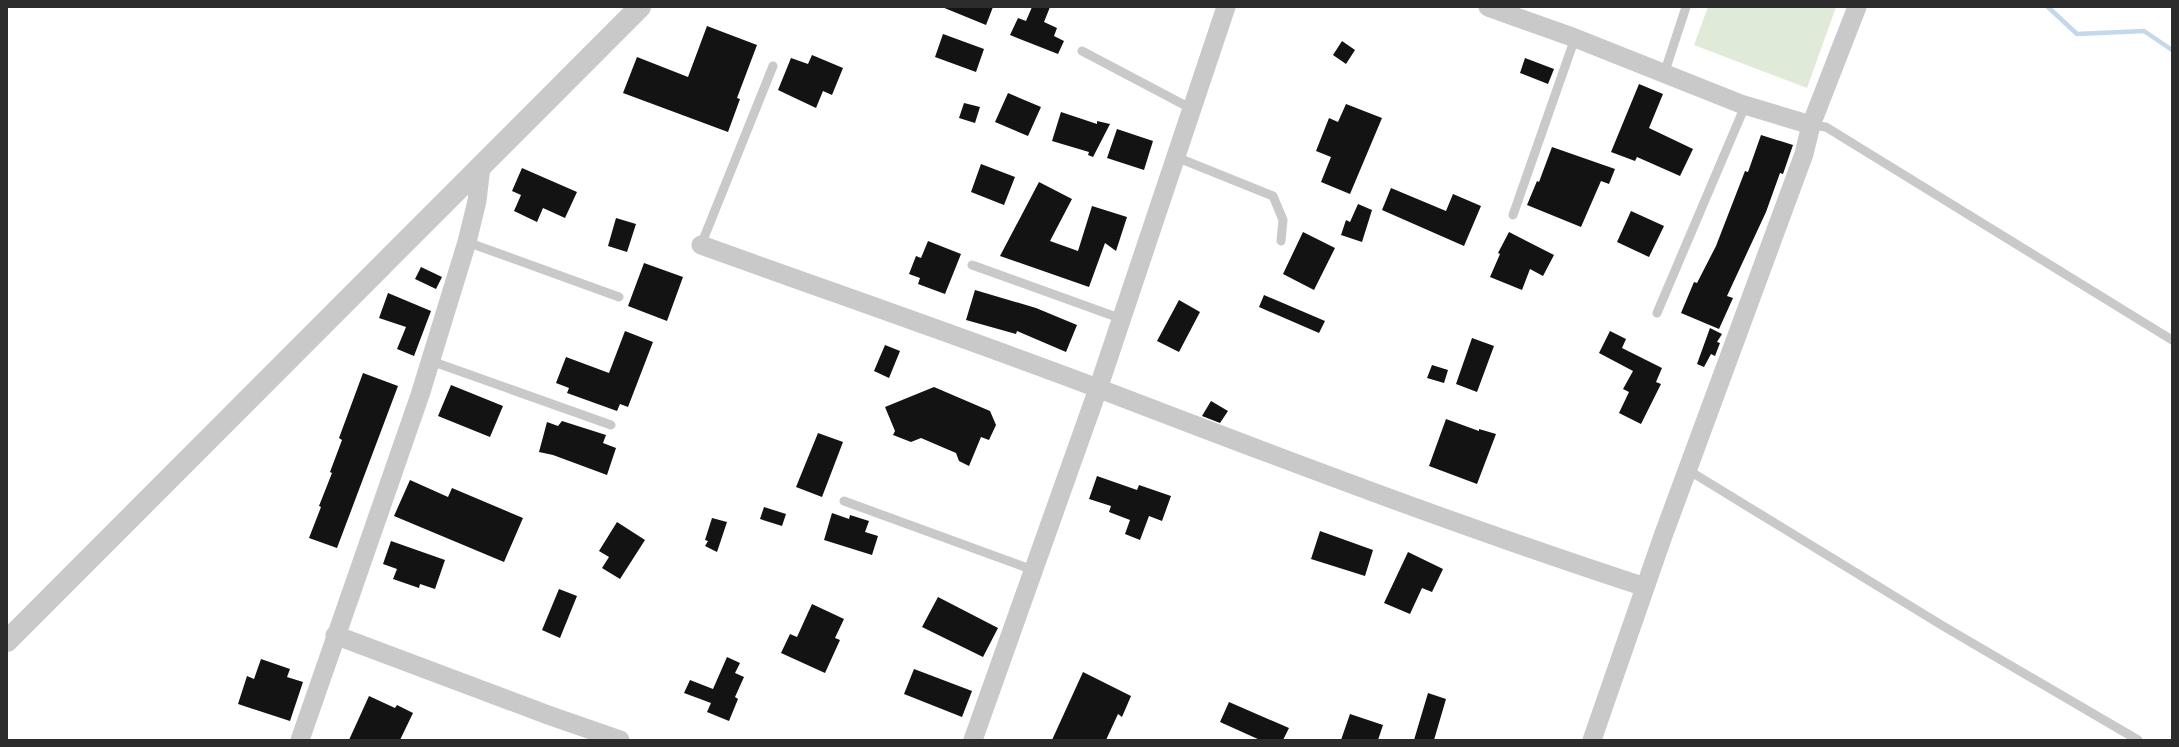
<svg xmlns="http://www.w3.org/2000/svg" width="2179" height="747" viewBox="0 0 2179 747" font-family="Jost,sans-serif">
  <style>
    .green { fill: #e0ead8 }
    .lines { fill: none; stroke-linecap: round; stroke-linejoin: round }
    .stream { stroke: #c4d8eb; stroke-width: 4.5 }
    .building { fill: #131313 }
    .service { stroke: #c9c9c9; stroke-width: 9 }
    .minor { stroke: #c9c9c9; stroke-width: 19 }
    .tertiary { stroke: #c9c9c9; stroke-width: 22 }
  </style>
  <rect width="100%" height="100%" fill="#fff"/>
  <path class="green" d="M1708,7H1836L1807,88L1694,45Z"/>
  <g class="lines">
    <path class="stream" d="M2048,7L2077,34L2144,31L2172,50"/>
  </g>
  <path class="building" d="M942,7H993L986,25Z
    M1032,7H1050L1044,22L1057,28L1054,36L1064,41L1058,54L1010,35L1018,18L1026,21Z
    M707,26L757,45L737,98L740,99L728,132L623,93L637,57L688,77Z
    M943,34L984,49L976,72L935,57Z
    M1342,41L1355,50L1346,64L1333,55Z
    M812,55L843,68L832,95L823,91L816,108L778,90L791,58L808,64Z
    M1525,58L1554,69L1548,84L1520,73Z
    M1639,84L1663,94L1649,128L1693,149L1680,176L1637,157L1635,161L1611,152Z
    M1008,93L1041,107L1028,136L995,122Z
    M964,103L980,107L975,123L959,118Z
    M1346,104L1382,118L1350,194L1321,182L1331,157L1316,151L1329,118L1338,122Z
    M1061,112L1097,124V121L1110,124L1093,157L1088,155L1089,152L1052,141Z
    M1117,129L1153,141L1144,170L1107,158Z
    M1761,135L1793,145L1783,174L1780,173L1766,212L1727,296L1733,298L1719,329L1681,313L1694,282L1697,283L1716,246L1745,171L1748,172Z
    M1552,147L1615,169L1609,184L1601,181L1581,227L1527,205L1537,181L1539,182Z
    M981,164L1015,177L1004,205L971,192Z
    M522,168L577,192L565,218L543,208L537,222L514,211L521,195L512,191Z
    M1039,182L1072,199L1050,241L1078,251L1092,206L1127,217L1116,251L1105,243L1089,287L1000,256Z
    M1391,188L1446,211L1453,194L1481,206L1464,246L1382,210Z
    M1358,204L1372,210L1362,242L1341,235L1346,220L1350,222Z
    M1631,211L1664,226L1649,257L1617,242Z
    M616,218L636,224L627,252L608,246Z
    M1303,232L1335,248L1314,290L1283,274Z
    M1509,232L1554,255L1543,276L1530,269L1522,290L1490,277L1500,254L1498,253Z
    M928,241L961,254L945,294L918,284L920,278L909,274L916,256L921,258Z
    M644,263L683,277L667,321L628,306Z
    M421,267L442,277L436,289L415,279Z
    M975,290L1036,308L1077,325L1066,352L1017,331L1016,334L966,320Z
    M388,293L431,311L414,356L397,349L406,327L379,318Z
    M1264,295L1325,321L1319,333L1259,307Z
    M1179,300L1200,312L1179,352L1157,341Z
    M1710,328L1722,334L1717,342L1720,343L1715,356L1711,354L1704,367L1697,364Z
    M625,331L653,342L628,407L620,404L617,411L567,393L569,388L556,383L566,357L609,373Z
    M1610,331L1626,339L1622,348L1662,368L1656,382L1661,384L1641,424L1619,413L1629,392L1623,389L1633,371L1599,353Z
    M1472,338L1494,346L1477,392L1456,384Z
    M885,345L900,351L889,378L874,371Z
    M1432,365L1448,370L1444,383L1427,378Z
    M363,373L398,386L337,548L309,538L321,507L319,506L332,473L330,472L342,440L339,438Z
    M451,385L503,406L490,437L438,416Z
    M934,387L990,411L996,425L989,440L981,437L969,466L959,461L956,453L921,438L911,442L893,435L895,431L885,407Z
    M1211,401L1228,411L1220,423L1202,416Z
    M1446,419L1479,431V429L1496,434L1477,484L1429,466Z
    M562,421L606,435L603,443L616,448L607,475L553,455L539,452L547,422L558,426Z
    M818,433L843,442L822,497L796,487Z
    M1097,476L1137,490L1139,485L1171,496L1162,521L1149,516L1140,540L1125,534L1130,520L1109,512L1111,506L1089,499Z
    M410,480L448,497L452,488L523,518L504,562L394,516Z
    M764,507L786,514L782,526L760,519Z
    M832,513L849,519L850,515L869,521L865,532L878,536L872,555L824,540Z
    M712,518L727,522L717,552L705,546L708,541L705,540Z
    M617,522L645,540L620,579L602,568L609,557L599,551Z
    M1320,531L1373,550L1365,576L1311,559Z
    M391,541L445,560L435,589L420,584L419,588L393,579L397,569L383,564Z
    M1408,552L1443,569L1432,592L1422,588L1410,614L1384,603Z
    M559,589L577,596L560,638L542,630Z
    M938,597L998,628L983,657L922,627Z
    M812,604L844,619L835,638L840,640L825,673L781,653L790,634L797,637Z
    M727,657L740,663L735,673L744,677L735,697L738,699L729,721L707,712L711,703L684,693L690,680L713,689Z
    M261,659L290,669L287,677L303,682L290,721L238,704L247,676L254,679Z
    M914,669L972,691L962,717L904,694Z
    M1083,672L1131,696L1122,717L1118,714L1106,740H1052Z
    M1428,693L1446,699L1434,740H1414Z
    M369,696L395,708L397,705L413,713L400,740H349Z
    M1229,702L1289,728L1283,740H1260L1220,722Z
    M1350,714L1383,725L1378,740H1341Z"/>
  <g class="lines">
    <path class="service" d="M1082,51L1192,109
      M1664,74L1686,7
      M1811,125L1826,127L2172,340
      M1176,157L1273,196L1283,220L1281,241
      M1513,215L1575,38
      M467,242L619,297
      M701,245L773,66
      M972,265L1122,319
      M1657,313L1745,106
      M431,361L611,425
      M1688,470L1943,626L2138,740
      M844,501L1033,570"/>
    <path class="minor" d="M1488,7L1575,38L1741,104L1811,125L1804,154L1663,536L1592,740
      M1811,125L1857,7
      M701,245C834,293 968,339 1100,389C1280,458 1461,527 1645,587
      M335,635L548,715L620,740
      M300,740L420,395L467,242L477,201L481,167
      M973,740L1098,389L1226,7"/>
    <path class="tertiary" d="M7,641L640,7"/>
  </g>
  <rect width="2179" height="747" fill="none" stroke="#2c2c2c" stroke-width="16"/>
</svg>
